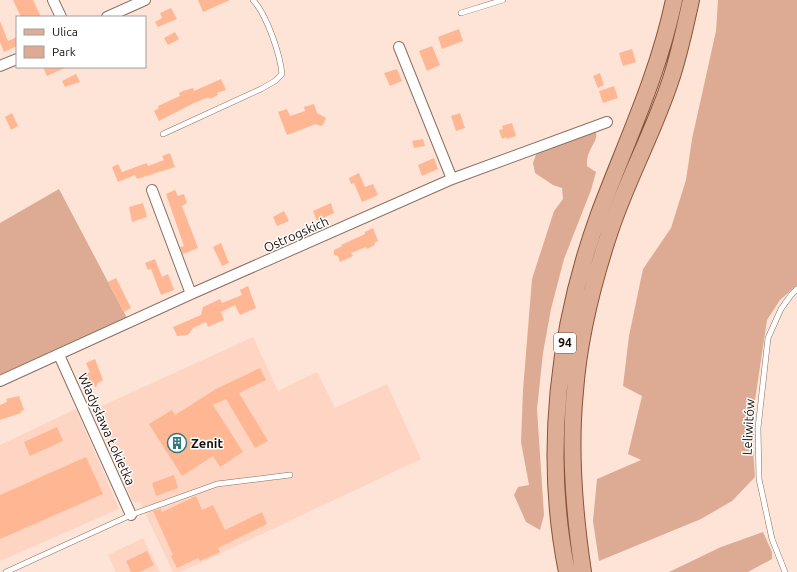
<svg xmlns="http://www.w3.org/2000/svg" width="797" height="572" viewBox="0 0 797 572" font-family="Ubuntu,sans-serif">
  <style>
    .built { fill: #fed5c2 }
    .green { fill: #ddab93 }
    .building { fill: #ffb693 }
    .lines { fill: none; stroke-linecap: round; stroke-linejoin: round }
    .lane-casing { stroke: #8b6e60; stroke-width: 6 }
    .street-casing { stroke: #8b6e60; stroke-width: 12 }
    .primary-casing { stroke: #8a5337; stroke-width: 18 }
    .lane { stroke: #fff; stroke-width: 5 }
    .street { stroke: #fff; stroke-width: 10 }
    .primary { stroke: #ddad96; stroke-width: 16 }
    .labels { text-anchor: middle; stroke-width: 3; stroke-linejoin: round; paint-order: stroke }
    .shield { fill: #fff; stroke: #5f5753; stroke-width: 1 }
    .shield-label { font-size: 12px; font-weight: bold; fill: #1a0f09 }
    .street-label { font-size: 13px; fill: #1a0f09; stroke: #fff }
    .poi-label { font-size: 13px; font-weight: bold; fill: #1a0f09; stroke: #fff; text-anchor: start }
  </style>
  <rect width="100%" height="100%" fill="#fee3d7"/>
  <path class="built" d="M253,337L278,391L317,372L335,408L387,384L421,459L194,566L181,572H173L140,502H133L93,410Z
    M76,409L119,509L0,561V445Z
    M143,538L160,572H116L108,555Z"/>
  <path class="green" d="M718,0H797V285L780,300L767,320L755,400L753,449L755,477L732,501L701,519L599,561L593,521L597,479L641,460L628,454L642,396L623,386L629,336L643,269L671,228L686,180L692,139L716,31Z
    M595,128C599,140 593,142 589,153C587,156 587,162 587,166L596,172L591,190L564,259L551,309L543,353L537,409L544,515L540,530L526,522L514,495L518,487L529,485L521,442L523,390L532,279L554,211L563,199L562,188L553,185L535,173L533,163L538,149Z
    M59,189L127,318L0,378V223Z
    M763,532L772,552V559L748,572H669L721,547Z"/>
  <path class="building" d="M13,0H33L41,17H21Z
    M198,0H230L203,12Z
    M171,8L177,19L158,27L155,22L162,18L160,13Z
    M0,21L8,41L17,37V46L4,52L0,42Z
    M459,29L463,41L442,49L438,37Z
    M175,32L179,39L168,45L164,38Z
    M432,46L440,65L427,71L419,51Z
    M632,49L636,62L623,66L619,53Z
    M43,67H67L47,76Z
    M397,69L402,81L390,86L384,73Z
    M600,73L604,85L598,88L593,76Z
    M76,74L80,82L65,87L62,81Z
    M221,79L226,90L217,93L218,95L210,99L209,97L194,103L159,121L154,111L159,108L158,106L180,96L179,93L183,91L193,88L194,91Z
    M614,86L618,98L603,103L599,91Z
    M314,104L317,113L326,118L323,125L320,126L316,124L287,135L278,112L287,109L290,116L305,111L304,107Z
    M12,113L18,126L11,130L5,117Z
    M460,113L465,128L456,131L451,116Z
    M512,123L516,136L507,139L506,137L502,139L499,130L503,129L502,126Z
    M423,139L425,146L414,148L412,141Z
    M170,153L175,167L137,179L135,175L118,182L112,167L118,164L122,172L147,163L148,166L164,160L162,156Z
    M434,158L438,169L422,176L418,165Z
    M359,173L365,187L373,184L378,195L362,202L354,183L351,184L349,178Z
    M175,190L178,196L184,194L187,203L182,206L198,248L183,254L180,247L184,246L166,194Z
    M143,203L147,217L132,222L129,207Z
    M331,203L334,213L317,221L313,211Z
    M284,211L289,221L277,226L273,217Z
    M373,228L378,241L374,243L375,245L367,249L366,247L351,253L353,256L340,262L338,256L334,255V250L342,246L341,245L365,234V232Z
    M221,243L229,263L222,266L213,247Z
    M155,259L162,277L168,274L174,290L161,295L151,269L148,270L145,263Z
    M116,278L131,308L124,312L108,282Z
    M248,286L256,308L240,315L235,305L221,312L224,320L208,327L206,322L193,328L188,335L177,336L173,327L201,315L203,307L214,302L220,299L222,303L242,295L240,290Z
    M95,359L103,380L98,383L96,387L90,384L85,374L90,372L86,363Z
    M260,368L266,380L239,393L268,441L255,448L226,399L213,405L243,452L220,467L213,456L182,476L149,424L172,410L175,415L216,389Z
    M19,396L24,410L21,411V413L0,420V405L7,402L6,399Z
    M57,427L63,441L30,456L24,442Z
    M86,457L103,494L0,539V495Z
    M174,475L178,488L156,496L152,483Z
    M196,496L202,510L213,505L225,530L262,512L267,524L218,548L220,552L200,561L198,558L177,568L171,556L173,555L153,511L161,509L162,512Z
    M147,551L154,565L140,572H131L126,561Z"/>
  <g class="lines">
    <defs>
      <path id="lane" d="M461,13L503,0
        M163,134L261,89L275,81L282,74C280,54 267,15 253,0
        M6,572L131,515L217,484L290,475
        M785,572L772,539L759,479L758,428L768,338L781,309L791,295L797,289"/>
      <path id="street" d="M53,0L61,17
        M107,17L145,0
        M399,47L452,179
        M0,66L17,59
        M152,190L191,294
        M59,355L131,515
        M0,381L191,294L452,179L607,122"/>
      <path id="primary" d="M567,572C543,454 558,327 599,214C626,142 658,76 674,0
        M583,572C574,512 569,451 575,391C579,337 593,282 610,231C627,180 653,133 670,82C679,56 685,27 691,0"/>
    </defs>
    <use href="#lane" class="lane-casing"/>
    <use href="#street" class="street-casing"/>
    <use href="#primary" class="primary-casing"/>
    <use href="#lane" class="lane"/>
    <use href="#street" class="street"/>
    <use href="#primary" class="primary"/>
  </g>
  <defs>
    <symbol id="building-ring" viewBox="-11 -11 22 22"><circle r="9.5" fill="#fff" stroke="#30797e" stroke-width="1.5"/><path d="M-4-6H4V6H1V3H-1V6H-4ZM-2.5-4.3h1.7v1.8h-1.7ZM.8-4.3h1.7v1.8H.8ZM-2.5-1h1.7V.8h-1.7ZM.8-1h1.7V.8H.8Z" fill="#30797e"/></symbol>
  </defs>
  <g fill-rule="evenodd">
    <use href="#building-ring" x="166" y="432" width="22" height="22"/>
  </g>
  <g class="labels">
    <rect class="shield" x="554" y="333" width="22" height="20" rx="3"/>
    <g class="shield-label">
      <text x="565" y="347">94</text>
    </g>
    <g class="street-label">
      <text transform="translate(296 234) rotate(-24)" y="5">Ostrogskich</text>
      <text transform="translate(748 427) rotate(-87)" y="5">Leliwitów</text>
      <text transform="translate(107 429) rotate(66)" y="5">Władysława Łokietka</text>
    </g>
    <g class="poi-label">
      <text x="191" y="448">Zenit</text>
    </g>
  </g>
  <rect x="16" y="16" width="130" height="52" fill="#ffffff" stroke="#a39f9d"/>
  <rect x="24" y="29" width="20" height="6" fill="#ddad96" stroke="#a39f9d"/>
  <text x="52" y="36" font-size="12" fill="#1a0f09">Ulica</text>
  <rect x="24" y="46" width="20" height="12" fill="#ddab93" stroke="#a39f9d"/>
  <text x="52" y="56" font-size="12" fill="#1a0f09">Park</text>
</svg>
